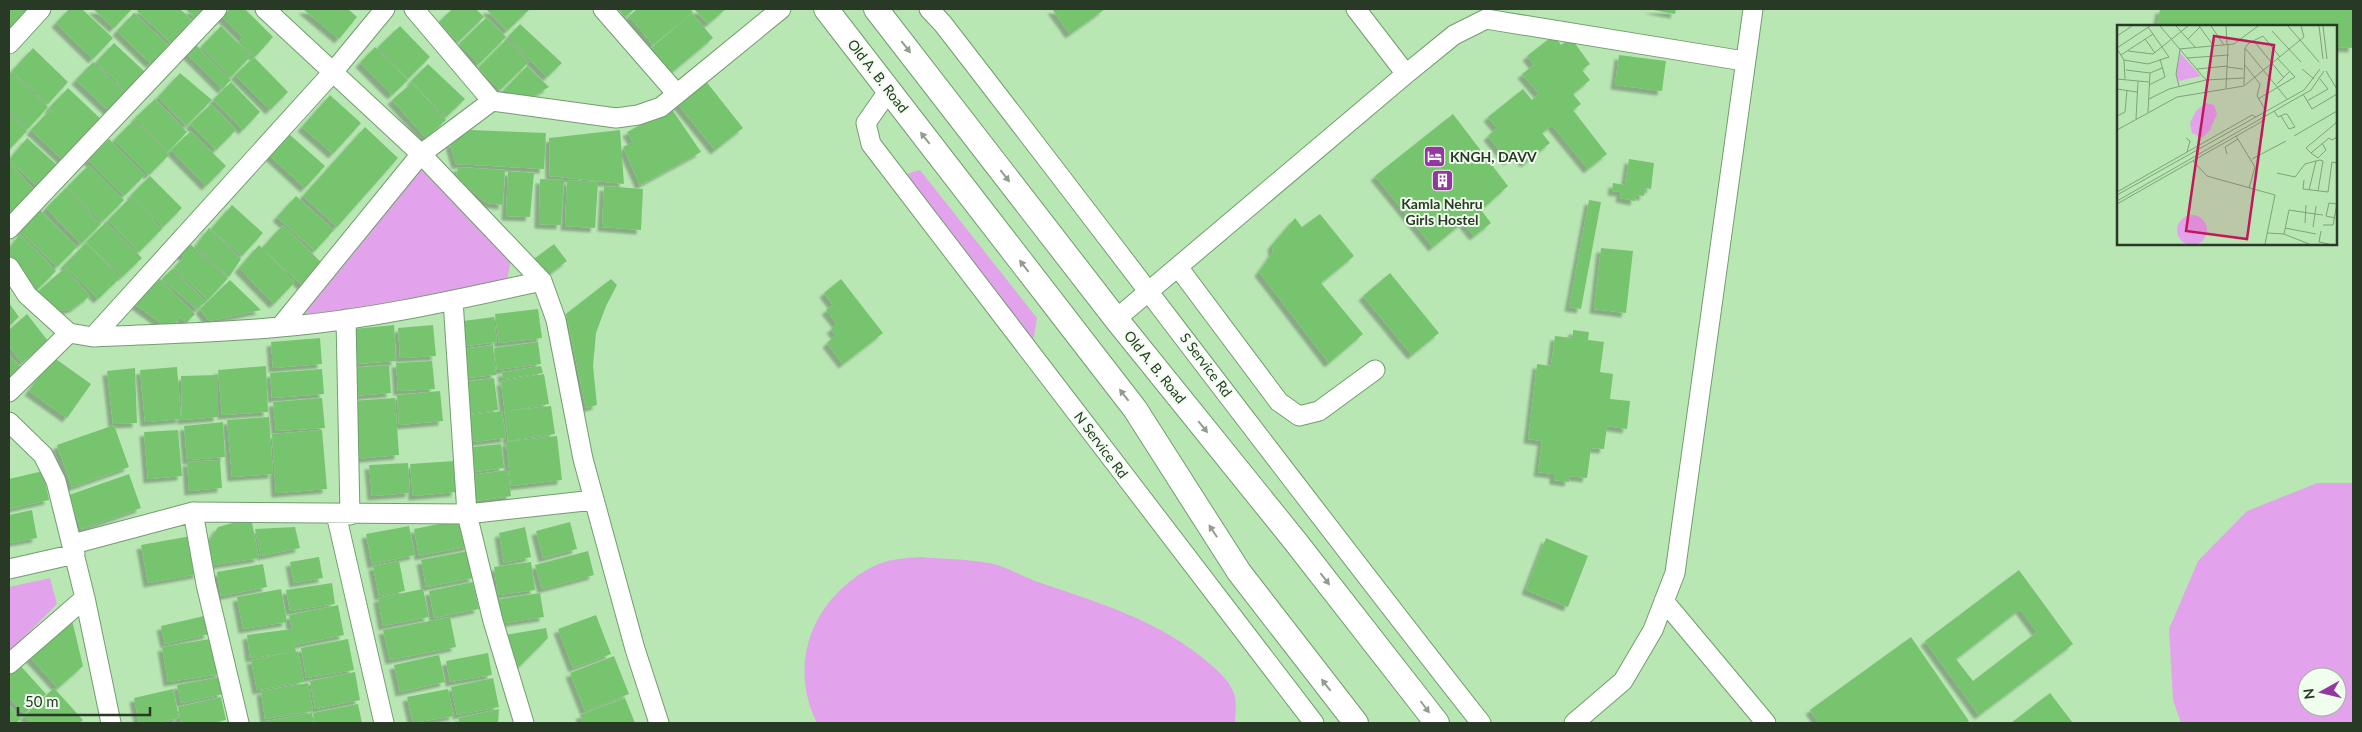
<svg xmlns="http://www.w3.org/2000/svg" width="2362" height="732" viewBox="0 0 2362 732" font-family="Lato,sans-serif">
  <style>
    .green { fill: #e2a3ec; fill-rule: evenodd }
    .building { fill: #76c56e; fill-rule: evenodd; filter: url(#shadow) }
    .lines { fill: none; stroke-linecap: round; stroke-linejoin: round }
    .minor-casing { stroke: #729d6e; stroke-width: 21 }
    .major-casing { stroke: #729d6e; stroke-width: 26 }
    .minor { stroke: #fff; stroke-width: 19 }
    .major { stroke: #fff; stroke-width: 24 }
    .oneway { fill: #949c92 }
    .labels { text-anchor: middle; stroke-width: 4; stroke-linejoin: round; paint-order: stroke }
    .street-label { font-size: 14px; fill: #283a26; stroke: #f0feee }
    .poi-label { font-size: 14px; font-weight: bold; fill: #283a26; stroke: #f0feee; text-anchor: start }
    .inset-road { fill: none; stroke: #7fa27b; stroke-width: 1 }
    .view { fill: #c2185b; fill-opacity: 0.15; stroke: #c2185b; stroke-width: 2.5 }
    .inset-edge { fill: none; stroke: #283a26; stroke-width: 2.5 }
  </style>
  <defs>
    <filter id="shadow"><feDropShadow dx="-4.5" dy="4.5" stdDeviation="1" flood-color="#0004"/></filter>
  </defs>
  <rect width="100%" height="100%" fill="#b9e7b4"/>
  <path class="green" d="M421,154L513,251L505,289L280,327Z
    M920,170L1037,318L1031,354L896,177Z
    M2317,483H2353V723H2181L2173,700L2169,629L2198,561L2247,511ZM2307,677H2337V707H2307Z
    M921,557C943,559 967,559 989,563C1005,566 1020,575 1035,581C1097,602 1160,620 1210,664C1218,671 1228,680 1232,689C1238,699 1235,713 1235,723H817C787,663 813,598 872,567C887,559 904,558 921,557Z
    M50,578L57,604L9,652V587Z"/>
  <path class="building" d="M9,9H35L15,30L9,24Z
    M69,9H82L113,38L93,59L56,23Z
    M93,9H132L114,28Z
    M139,9H180L192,20L171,43L137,11Z
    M185,9H203L195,18Z
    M230,9H245L273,37L255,57L238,42L243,38L222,17Z
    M303,9H348L357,17L339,39Z
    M452,9H476L484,17L458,42L439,22Z
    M488,9H530L507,31L487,10Z
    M618,9H635L625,17Z
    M637,9H690L693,12L653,45L629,16Z
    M694,9H726L708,24Z
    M1052,9H1105L1070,34Z
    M1648,9H1676L1675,14Z
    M2160,9H2353V48L2336,47V26H2157Z
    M134,13L168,45L151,64L117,31Z
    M692,13L713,38L671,73L650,49Z
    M487,17L506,37L479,64L459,44Z
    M520,24L562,63L547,77L508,37Z
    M221,26L251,56L231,77L201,47Z
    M400,26L430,57L408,79L378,47Z
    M1554,35L1561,45L1571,38L1590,64L1582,70L1590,80L1573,94L1581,104L1573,110L1607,154L1588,169L1552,125L1542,133L1550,143L1525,163L1517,154L1508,161L1488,136L1497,128L1488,117L1523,89L1532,100L1539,94L1522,74L1534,65L1527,56Z
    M507,39L529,62L500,90L478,68Z
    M114,43L145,72L127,91L96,62Z
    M195,44L231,80L222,89L186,53Z
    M375,47L408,80L392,95L360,63Z
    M33,48L68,82L48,104L12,71Z
    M1619,55L1666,61L1662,91L1615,85Z
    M254,57L288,92L270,110L235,75Z
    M93,62L127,94L110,112L76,80Z
    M428,64L465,99L446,117L411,81Z
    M527,66L549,87L532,97L516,101L505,89Z
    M11,72L48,107L28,129L9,111V75Z
    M180,73L212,100L186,126L158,97Z
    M705,80L743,128L715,150L677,103Z
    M231,82L260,112L243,130L213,100Z
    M412,83L446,120L426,138L392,100Z
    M68,88L103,121L64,161L31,130L50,110L58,117L49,108Z
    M330,95L361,123L333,154L302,127Z
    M155,99L187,132L168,152L135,118Z
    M211,104L236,130L216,150L190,124Z
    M671,108L701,152L640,185L623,147L633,142L627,132Z
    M9,114L27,131L9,150Z
    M1453,114L1508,186L1481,210L1491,223L1474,236L1463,222L1433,247L1375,176Z
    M134,120L169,155L149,175L114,140Z
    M365,127L398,158L337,227L303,196Z
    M471,130L546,133L544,169L456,164L450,144Z
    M620,130L624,184L550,176L549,138Z
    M191,131L226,166L206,186L171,150Z
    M289,134L325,166L305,188L269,155Z
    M27,138L58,166L38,187L9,160Z
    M109,139L145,175L124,196L88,160Z
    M1629,159L1654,163L1651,189L1645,188L1644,196L1636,195L1635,201L1620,198L1621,192L1612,191L1613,183L1625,185Z
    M9,162L36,192L12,214L9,211Z
    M89,165L124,200L102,222L67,187Z
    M458,167L505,170L503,205L487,203L456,178Z
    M508,171L534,173L530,217L506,216Z
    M150,176L182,208L163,227L131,195Z
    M540,179L564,180L561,225L539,224Z
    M567,180L598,182L595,228L565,226Z
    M604,186L643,189L641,230L602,227Z
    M66,188L101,224L81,244L46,208Z
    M296,196L334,230L315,251L277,217Z
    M131,197L162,229L139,252L108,220Z
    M1589,200L1601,202L1581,309L1569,307Z
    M232,205L263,233L242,256L211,229Z
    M40,210L77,247L57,267L20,231Z
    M1320,214L1354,256L1321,283L1363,334L1329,363L1259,272L1273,252L1272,245L1295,218L1302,227Z
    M106,222L142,258L122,277L86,242Z
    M283,225L323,264L303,286L262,248Z
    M209,228L241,259L229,277L196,246Z
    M20,234L56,271L36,291L9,257V249Z
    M86,243L120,278L98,299L64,265Z
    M189,243L228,278L208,300L174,268L184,257L180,252Z
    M554,244L567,261L547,276L534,259Z
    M259,245L295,282L274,304L239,268Z
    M1601,248L1633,251L1626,313L1594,309Z
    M65,268L90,296L74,308L61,311L46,305L37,292Z
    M172,269L206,302L197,309L162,279Z
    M1390,273L1439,333L1412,355L1363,296Z
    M160,279L195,314L186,323L180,317L170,330L135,304Z
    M611,279L617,285L606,306L596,333L593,366L597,405L586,408L566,314Z
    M841,279L883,333L843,364L827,343L836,335L831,329L837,324L826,310L833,305L824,293Z
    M230,280L261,310L209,321L200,309Z
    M9,303L19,317L9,326Z
    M538,309L542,338L499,343L495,314Z
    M27,314L48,341L22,363L9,346V330Z
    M494,317L497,342L466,346L463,321Z
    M394,325L396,361L355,364L353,329Z
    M433,325L436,356L400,358L398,328Z
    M1573,330L1589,332L1588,340L1604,342L1600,372L1613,374L1610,399L1630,401L1627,429L1607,426L1604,449L1591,448L1587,478L1570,476L1569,482L1554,480V474L1538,472L1542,441L1528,439L1537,364L1551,366L1555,336L1573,338Z
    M320,338L322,364L273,368L271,342Z
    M538,342L541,364L497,370L494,348Z
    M493,345L496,375L466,378L462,349Z
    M9,356L22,368L9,382Z
    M53,357L91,384L67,418L29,391Z
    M432,361L435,389L398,391L396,363Z
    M389,365L391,393L352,396L350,368Z
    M266,366L268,412L222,415L218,370Z
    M541,366L543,373L503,379L502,372Z
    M177,367L181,419L145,422L140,370Z
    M135,368L137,423L113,424L107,371Z
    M322,369L324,394L272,398L270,373Z
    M544,374L549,404L507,411L551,406L555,434L508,441L501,381Z
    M218,375V417L182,420L181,376Z
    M494,378L498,410L467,414L463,382Z
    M440,391L443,421L399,425L397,395Z
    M322,398L325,428L276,431L273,402Z
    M395,398L399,455L355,459L350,401Z
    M502,411L506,438L473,442L470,415Z
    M269,417L273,474L232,477L227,420Z
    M223,422L225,457L187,460L184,426Z
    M114,425L129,467L72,487L57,445Z
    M178,430L182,476L148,479L144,432Z
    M322,430L327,489L276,493L272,434Z
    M557,436L562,480L511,486L506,442Z
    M501,444L504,468L467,473L464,448Z
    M220,460L222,488L189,491L187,462Z
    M454,461L456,492L413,496L410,464Z
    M408,463L410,493L372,496L369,465Z
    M508,470L511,496L475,501L471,475Z
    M43,471L49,500L9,509V479Z
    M129,474L141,508L81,529L69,495Z
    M32,510L37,538L9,543V515Z
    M251,518L259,558L207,566L204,549L218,527Z
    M464,519L470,546L419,556L414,529Z
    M570,522L577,549L543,558L536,531Z
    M409,526L415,555L372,564L366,534Z
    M295,527L300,548L261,556L255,529Z
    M525,527L531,557L504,563L499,533Z
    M191,536L198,574L148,583L141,545Z
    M1546,538L1588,556L1568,607L1526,590Z
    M468,551L474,578L426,587L421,560Z
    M588,551L594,575L542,589L535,565Z
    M319,557L323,578L294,583L290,562Z
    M399,561L405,591L379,596L373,566Z
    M531,562L535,590L498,595L494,567Z
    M263,564L267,587L221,596L217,572Z
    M2019,570L2073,644L1979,715L1925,641ZM2020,609L2037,632L1973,681L1956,659Z
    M473,582L479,609L434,618L429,591Z
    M332,583L335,604L290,611L286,590Z
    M281,589L287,622L243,629L237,597Z
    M423,589L429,617L383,626L378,598Z
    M540,593L544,617L498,624L494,600Z
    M338,605L344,635L295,645L293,639L296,652L298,651L304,682L257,690L251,660L292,652L250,658L247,635L292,629L289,615Z
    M596,615L611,654L573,668L558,629Z
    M71,616L83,666L58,688L29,656Z
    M204,616L209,634L165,644L161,626Z
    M450,617L456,647L390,660L383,630Z
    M546,628L548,638L514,672L505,635Z
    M1911,637L1969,721L1965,723H1819L1810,710Z
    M216,638L221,674L168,682L162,647Z
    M348,639L354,670L306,678L301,648Z
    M488,653L492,675L450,682L446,661Z
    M439,655L445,682L400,692L394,665Z
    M614,656L629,694L585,711L570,673Z
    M18,663L46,694L24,714L9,697V671Z
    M355,672L360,700L315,709L310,681Z
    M220,677L223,694L181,703L177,685Z
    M493,678L499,707L457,715L451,687Z
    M308,683L313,711L265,719L261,691Z
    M54,688L83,720L80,723H31L24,716Z
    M173,689L179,718L155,723H139L134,698Z
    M448,689L454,716L413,723L407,697Z
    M2050,693L2073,723H2011Z
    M221,697L226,720L210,723H181L178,707Z
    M625,698L635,723H583L580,715Z
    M358,704L362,723H315L313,713Z
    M9,705L21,719L16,723H9Z
    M499,709L498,723H460L458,718Z
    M312,713L314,723H266V721Z"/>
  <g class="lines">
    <defs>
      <path id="minor" d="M265,9L421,154L542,281L556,320L583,459L635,649L659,723
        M414,9L492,101
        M603,9L677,94
        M929,9L943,24C1123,256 1299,492 1481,723
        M1356,9L1406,74
        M9,44L41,9
        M889,90L866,123L871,144L1314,723
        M9,229L217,9
        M9,267L27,295L69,333L93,337C155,334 218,333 280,327C368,320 455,300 542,281
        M1178,267L1279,402L1299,416L1319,411L1375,370
        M453,300L467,514L493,621L524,723
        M346,319L350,515
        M1116,319L1406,74L1454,35L1486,19L1744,61
        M280,327L421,154L492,101L616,118L638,115L661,107L781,9
        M93,337L333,72L385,9
        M9,392L69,333
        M9,422L43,455L56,481L85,598L111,723
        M193,512L206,584L239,723
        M336,514L384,723
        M73,544L193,512L467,514L594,500
        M9,569L75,554
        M1664,601L1766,723
        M9,664L85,598
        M1574,723L1623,681L1653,630L1675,573L1753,9"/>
      <path id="major" d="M826,9L1135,409L1239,572L1356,723
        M876,9L1116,319L1295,541L1437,723"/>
    </defs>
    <use href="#minor" class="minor-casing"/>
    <use href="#major" class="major-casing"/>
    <use href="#minor" class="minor"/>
    <use href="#major" class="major"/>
  </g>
  <defs><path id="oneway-solid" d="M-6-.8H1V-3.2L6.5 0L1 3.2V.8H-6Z" transform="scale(1.25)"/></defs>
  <g class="oneway">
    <use href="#oneway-solid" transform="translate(906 47) rotate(52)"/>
    <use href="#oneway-solid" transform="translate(925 138) rotate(-128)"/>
    <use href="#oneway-solid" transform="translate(1005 176) rotate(52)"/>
    <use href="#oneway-solid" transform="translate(1024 266) rotate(-128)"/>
    <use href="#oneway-solid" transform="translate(1124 395) rotate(-128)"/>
    <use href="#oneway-solid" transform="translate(1203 427) rotate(51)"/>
    <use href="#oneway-solid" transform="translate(1213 531) rotate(-123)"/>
    <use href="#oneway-solid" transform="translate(1325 579) rotate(52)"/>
    <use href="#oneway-solid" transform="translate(1326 685) rotate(-128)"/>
    <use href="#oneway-solid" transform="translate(1425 707) rotate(53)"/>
  </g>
  <defs>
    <symbol id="hotel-square" viewBox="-11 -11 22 22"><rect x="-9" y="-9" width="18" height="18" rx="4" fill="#9437a1" stroke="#f0feee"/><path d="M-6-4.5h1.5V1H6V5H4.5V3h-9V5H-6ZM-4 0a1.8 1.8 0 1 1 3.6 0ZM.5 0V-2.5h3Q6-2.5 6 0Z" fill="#fff"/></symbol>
    <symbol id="building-square" viewBox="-11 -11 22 22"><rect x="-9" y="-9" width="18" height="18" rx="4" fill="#9437a1" stroke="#f0feee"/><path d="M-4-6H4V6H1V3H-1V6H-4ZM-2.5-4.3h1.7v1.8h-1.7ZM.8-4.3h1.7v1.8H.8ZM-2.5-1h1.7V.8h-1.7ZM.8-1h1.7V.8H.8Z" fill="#fff"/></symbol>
  </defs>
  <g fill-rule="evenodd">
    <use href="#hotel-square" x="1422" y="144" width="25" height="25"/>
    <use href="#building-square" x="1430" y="168" width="25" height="25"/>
  </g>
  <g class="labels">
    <g class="street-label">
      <text transform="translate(878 76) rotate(52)" y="5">Old A. B. Road</text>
      <text transform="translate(1206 365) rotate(53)" y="5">S Service Rd</text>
      <text transform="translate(1155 367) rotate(51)" y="5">Old A. B. Road</text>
      <text transform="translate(1101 445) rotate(53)" y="5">N Service Rd</text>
    </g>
    <g class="poi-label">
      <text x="1450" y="162">KNGH, DAVV</text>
      <text x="1442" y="209" text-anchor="middle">Kamla Nehru<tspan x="1442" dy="16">Girls Hostel</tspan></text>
    </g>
  </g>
  <g transform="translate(2117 25)">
    <rect width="220" height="220" fill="#b9e7b4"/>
    <path d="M63,28L84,51L62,56L59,49ZM89,78L97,80L100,89L93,105L85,113L75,108L73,98L79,86ZM60 205a15 15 0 1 1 30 0a15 15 0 1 1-30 0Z" fill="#e2a3ec"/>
    <path class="inset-road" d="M43,1L89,55M59,1L78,22M82,1L96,20M94,1L107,20M109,1L110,19M171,1L202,37M202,1L206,34M206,1L210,34M155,6L184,37M0,11L15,1M28,14L38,28M71,14L83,2M137,16L167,53M0,23L33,1M128,23L170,74M0,24L7,35L8,54M62,24L117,19L141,1M11,26L36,29L71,1M4,30L36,9M70,33L112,30M7,35L31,39L52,32L31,2M127,39L143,59L140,71L149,86M110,42L126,44M80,44L111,41M185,44L197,54M9,45L33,48L45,43M209,46L220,64M0,54L32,57M160,59L173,46M32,60L48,52L43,34M127,60L128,23L132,18L146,11L163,32M62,61L59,49L63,25M109,63L111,20M0,64L20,67M186,69L195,84L220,69M32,74L52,64L89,55L127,53M141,74L178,52L161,34M190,76L211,64L203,54M157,86L161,92L168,89H170L178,102L172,104L164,91M31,87L33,48M0,91L8,87L10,65M19,94L21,56M220,97L189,123L194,128L212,113L215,115L220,112M0,105L60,72L127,61L187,12L184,1M119,111L138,142L132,163M177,111L220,86M69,113L73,116L70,127M194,128L201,133L209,125L205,118M110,129L108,122L121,114M135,134L169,116M76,136L90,151L158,170L148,219M160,148L178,152L188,139L199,136M187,155L186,164L211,167L215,137L220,138M192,165L199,136L203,135L206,136L201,166M0,167L135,90L139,92M0,170L187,65L203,44M0,176L194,65L207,46M0,179L144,97L149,90M199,181L198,189L206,190M218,193L209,191L212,178L220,179M188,198L189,180M206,200H216L220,178M168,203L199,209M204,206L202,217L212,219M150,208L167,209L192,219M167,209L172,185L198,189L196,202"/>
    <path class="view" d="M97,11L157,20L130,214L69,206Z"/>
    <rect width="220" height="220" class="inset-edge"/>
  </g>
  <rect width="2362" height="732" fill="none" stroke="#283a26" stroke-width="20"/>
  <g transform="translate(2322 692) rotate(262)"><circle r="24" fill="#f0feee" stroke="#a0b09e"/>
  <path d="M0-4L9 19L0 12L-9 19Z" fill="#9437a1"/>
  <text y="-8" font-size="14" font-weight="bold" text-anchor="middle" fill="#283a26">N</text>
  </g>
  <path d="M18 707v8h132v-8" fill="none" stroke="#283a26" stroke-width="2.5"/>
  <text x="25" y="707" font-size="15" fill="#283a26" stroke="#f0feee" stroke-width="4" paint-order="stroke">50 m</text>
</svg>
